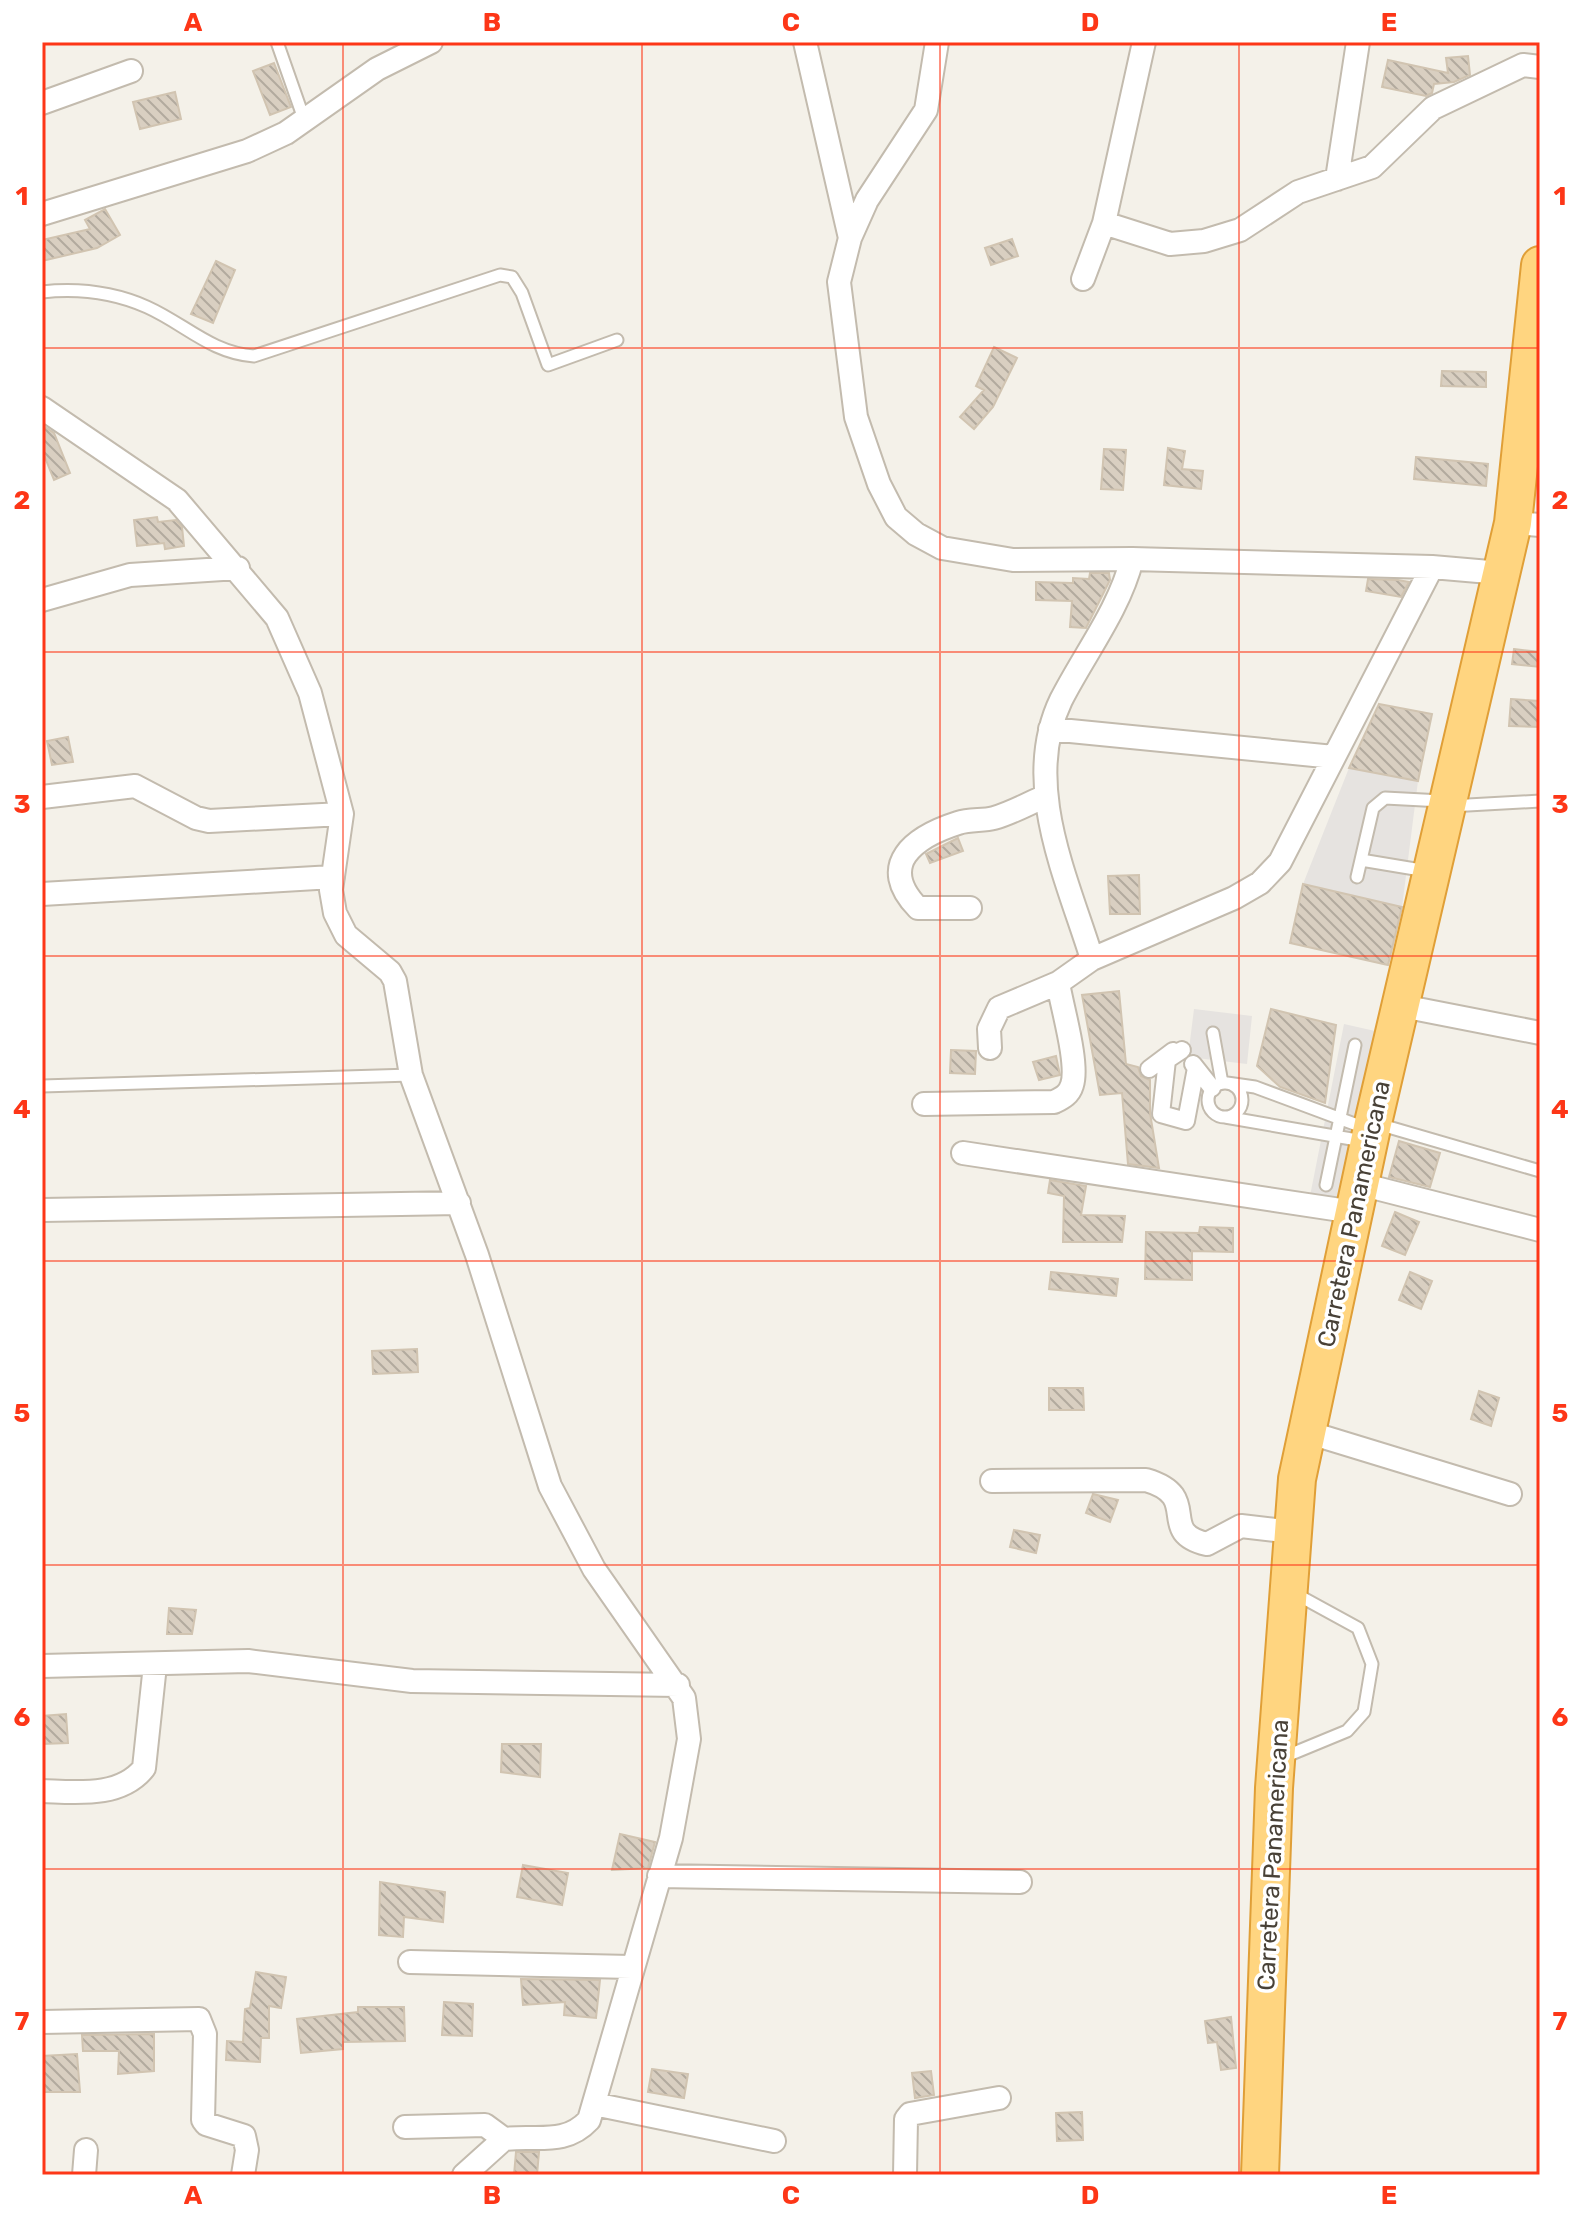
<svg xmlns="http://www.w3.org/2000/svg" width="1582" height="2217" viewBox="0 0 1582 2217" font-family="Rubik,sans-serif">
  <style>
    .parking { fill: #e6e3e0 }
    .building { fill: url(#building-back-hatch); stroke: #d1c4b1; stroke-width: 2 }
    .lines { fill: none; stroke-linecap: round; stroke-linejoin: round }
    .service-casing { stroke: #c3bbae; stroke-width: 15 }
    .pedestrian-casing { stroke: #c3bbae; stroke-width: 20 }
    .minor-casing { stroke: #c3bbae; stroke-width: 26 }
    .trunk-casing { stroke: #e09f37; stroke-width: 40 }
    .service { stroke: #fff; stroke-width: 11 }
    .pedestrian { stroke: #fff; stroke-width: 16 }
    .minor { stroke: #fff; stroke-width: 22 }
    .trunk { stroke: #ffd580; stroke-width: 36 }
    .grid { fill: none; stroke: #fd3617; stroke-width: 2; stroke-opacity: 0.55 }
    .labels { text-anchor: middle; stroke-width: 7; stroke-linejoin: round; paint-order: stroke }
    .street-label { font-size: 24px; fill: #484137; stroke: #fff }
    .neatline { fill: none; stroke: #fd3617; stroke-width: 3 }
    .grid-label { font-size: 26px; text-anchor: middle; font-weight: bold; fill: #fd3617 }
  </style>
  <defs>
    <pattern id="building-back-hatch" width="6" height="6" patternUnits="userSpaceOnUse" patternTransform="scale(2)"><rect width="6" height="6" fill="#d9cfc1"/><path d="M-1 5l2 2M0 0l6 6M5-1l2 2" fill="none" stroke="#b2aa9e"/></pattern>
  </defs>
  <rect width="100%" height="100%" fill="#f4f1e9"/>
  <path class="parking" d="M1349,768L1418,781L1402,907L1303,884Z
    M1194,1009L1252,1016L1247,1064L1188,1057Z
    M1344,1024L1375,1031L1341,1202L1310,1196Z"/>
  <path class="building" d="M1468,56L1470,75L1454,82L1434,84L1432,93L1426,96L1382,87L1388,60L1448,73L1446,58Z
    M274,63L291,107L270,115L253,71Z
    M175,92L181,119L140,129L133,102Z
    M105,209L120,235L97,248L42,261V240L90,229L85,220Z
    M1012,239L1018,256L991,265L985,248Z
    M216,261L235,270L213,323L191,314Z
    M994,347L1017,358L993,407L974,429L960,417L984,390L976,386Z
    M1442,371L1486,372V387L1441,386Z
    M42,425L54,433L70,473L54,480L42,450Z
    M1168,448L1185,451L1182,469L1203,471L1201,489L1164,485Z
    M1104,449L1126,450L1123,490L1101,489Z
    M1416,457L1488,464L1486,486L1414,479Z
    M157,517L158,522L176,520L182,527L184,546L165,549L164,543L137,546L134,520Z
    M1090,573H1109L1110,580L1086,628L1070,627L1072,601L1036,600V582L1073,583V578L1089,579Z
    M1368,579L1398,580L1409,582L1401,597L1366,591Z
    M1514,649L1540,652V667L1512,664Z
    M1511,699L1540,701V727L1509,726Z
    M1379,704L1432,714L1418,781L1349,768Z
    M68,737L73,762L52,765L47,741Z
    M958,838L963,851L930,863L926,854Z
    M1139,875L1140,914H1110L1108,876Z
    M1303,884L1402,907L1388,965L1290,943Z
    M1119,991L1126,1064L1138,1067L1141,1076L1150,1080V1113L1159,1168L1128,1164L1122,1093L1100,1095L1082,995Z
    M1271,1009L1336,1025L1325,1103L1280,1087L1257,1066Z
    M951,1050L976,1051L975,1074L950,1073Z
    M1056,1056L1060,1075L1039,1080L1033,1062Z
    M1399,1141L1440,1153L1430,1187L1389,1177Z
    M1050,1180L1086,1186L1081,1215L1125,1216L1122,1242H1063L1064,1196L1048,1193Z
    M1395,1212L1419,1222L1405,1255L1382,1246Z
    M1200,1227L1233,1228V1252L1192,1251V1280L1145,1279L1146,1232L1199,1233Z
    M1051,1272L1118,1279L1116,1296L1049,1289Z
    M1410,1272L1432,1281L1421,1309L1399,1300Z
    M417,1349L418,1372L373,1374L372,1351Z
    M1049,1388H1083L1084,1410H1049Z
    M1479,1391L1499,1398L1491,1426L1471,1419Z
    M1093,1494L1118,1500L1110,1522L1086,1513Z
    M1014,1530L1040,1535L1036,1553L1010,1547Z
    M169,1608L196,1610L192,1634H167Z
    M66,1714L68,1743L42,1744V1716Z
    M502,1744H541L540,1777L501,1772Z
    M620,1834L655,1842L648,1868L612,1870Z
    M523,1865L568,1873L562,1905L517,1897Z
    M380,1882L445,1892L443,1922L404,1917L403,1937L379,1935Z
    M256,1972L286,1977L281,2008L269,2006V2038H261L260,2062L226,2060L227,2041L243,2042L245,2009L250,2008Z
    M521,1979L600,1980L596,2018L564,2015L565,2002L523,2005Z
    M444,2002L473,2004L472,2036L442,2035Z
    M358,2007H404L405,2041L343,2042V2049L301,2053L297,2019L358,2012Z
    M1231,2017L1236,2068L1221,2070L1217,2042L1208,2043L1205,2021Z
    M154,2034V2071L118,2074L119,2051H83L82,2035Z
    M77,2054L80,2092H42V2056Z
    M652,2069L688,2074L684,2098L648,2092Z
    M931,2071L934,2095L915,2098L912,2073Z
    M1082,2112L1083,2140L1057,2141L1056,2113Z
    M516,2152H539L537,2175H514Z"/>
  <g class="lines">
    <defs>
      <path id="service" d="M277,42L304,119
        M42,292C78,288 113,292 147,307C185,324 211,353 254,356L500,275L512,277L522,293L548,365L617,340
        M1450,806L1540,801
        M1361,860L1427,871
        M1357,877L1373,808L1385,798L1442,801
        M1213,1033L1222,1083
        M1227,1083L1255,1087L1368,1129
        M1208 1100a17 17 0 1 1 34 0a17 17 0 1 1-34 0Z
        M42,1086L411,1075
        M1225,1117L1363,1141
        M1378,1124L1540,1171
        M1326,1185L1355,1045
        M1284,1757L1347,1731L1364,1712L1372,1664L1358,1628L1294,1593"/>
      <path id="pedestrian" d="M1182,1050L1167,1060L1161,1114L1186,1121L1196,1068
        M1193,1064L1212,1088
        M1149,1069L1173,1051"/>
      <path id="minor" d="M805,42L850,238L839,282L856,417L879,484L896,517L916,534L942,548L1013,560L1132,559L1432,567L1501,573
        M42,103L131,71
        M1337,179L1358,42
        M42,214L247,151L286,133L377,69L431,42
        M1104,223L1144,42
        M850,238L867,200L926,110L937,42
        M1083,279L1104,223L1170,244L1204,241L1240,230L1298,192L1372,167L1433,108L1523,65L1540,67
        M42,408L177,500L277,618L310,693L342,814L331,890L335,913L346,935L390,972L395,981L411,1075L477,1255L550,1486L594,1569L684,1698L689,1739L671,1838L589,2120C565,2146 537,2135 504,2139L464,2175
        M1513,523L1540,525
        M42,600L130,575L238,568
        M1050,729L1334,757
        M42,797L135,786L196,818L209,821L342,814
        M42,894L333,877
        M970,908H918C876,865 914,837 958,823C970,819 983,821 994,818C1012,813 1029,803 1046,796
        M1092,959C1067,878 1021,783 1061,700C1085,653 1119,610 1132,559
        M1402,1006L1540,1033
        M990,1048L989,1029L999,1008L1058,983L1092,959L1234,898L1260,883L1280,862L1432,567
        M924,1104L1054,1102C1062,1098 1069,1095 1072,1085C1079,1064 1062,1007 1058,983
        M963,1153L1354,1212
        M1360,1184L1540,1230
        M42,1210L459,1203
        M1307,1432L1510,1494
        M992,1481L1146,1480C1204,1497 1155,1532 1207,1544L1241,1526L1293,1532
        M42,1666L248,1661L412,1681L678,1685
        M42,1791C76,1792 120,1798 144,1768L155,1665
        M659,1876L1020,1882
        M410,1962L631,1967
        M42,2022L199,2019L205,2034L203,2120L206,2124L244,2136L247,2150L243,2175
        M594,2104L774,2141
        M405,2127L485,2125L504,2139
        M84,2175L86,2150
        M905,2175L906,2119L910,2114L999,2098"/>
      <path id="trunk" d="M1260,2175L1274,1788L1297,1479L1373,1123L1513,523L1540,265"/>
    </defs>
    <use href="#service" class="service-casing"/>
    <use href="#pedestrian" class="pedestrian-casing"/>
    <use href="#minor" class="minor-casing"/>
    <use href="#trunk" class="trunk-casing"/>
    <use href="#service" class="service"/>
    <use href="#pedestrian" class="pedestrian"/>
    <use href="#minor" class="minor"/>
    <use href="#trunk" class="trunk"/>
  </g>
  <path class="grid" d="M343,42V2175M642,42V2175M940,42V2175M1239,42V2175M42,348H1540M42,652H1540M42,956H1540M42,1261H1540M42,1565H1540M42,1869H1540"/>
  <g class="labels">
    <g class="street-label">
      <text transform="translate(1354 1214) rotate(-78)" y="8">Carretera Panamericana</text>
      <text transform="translate(1273 1855) rotate(-87)" y="8">Carretera Panamericana</text>
    </g>
  </g>
  <rect width="1582" height="2217" fill="none" stroke="#ffffff" stroke-width="88"/>
  <rect x="44" y="44" width="1494" height="2129" class="neatline"/>
  <g class="grid-label">
    <text x="193" y="31">A</text>
    <text x="492" y="31">B</text>
    <text x="791" y="31">C</text>
    <text x="1090" y="31">D</text>
    <text x="1389" y="31">E</text>
    <text x="22" y="205">1</text>
    <text x="1560" y="205">1</text>
    <text x="22" y="509">2</text>
    <text x="1560" y="509">2</text>
    <text x="22" y="813">3</text>
    <text x="1560" y="813">3</text>
    <text x="22" y="1118">4</text>
    <text x="1560" y="1118">4</text>
    <text x="22" y="1422">5</text>
    <text x="1560" y="1422">5</text>
    <text x="22" y="1726">6</text>
    <text x="1560" y="1726">6</text>
    <text x="22" y="2030">7</text>
    <text x="1560" y="2030">7</text>
    <text x="193" y="2204">A</text>
    <text x="492" y="2204">B</text>
    <text x="791" y="2204">C</text>
    <text x="1090" y="2204">D</text>
    <text x="1389" y="2204">E</text>
  </g>
</svg>
